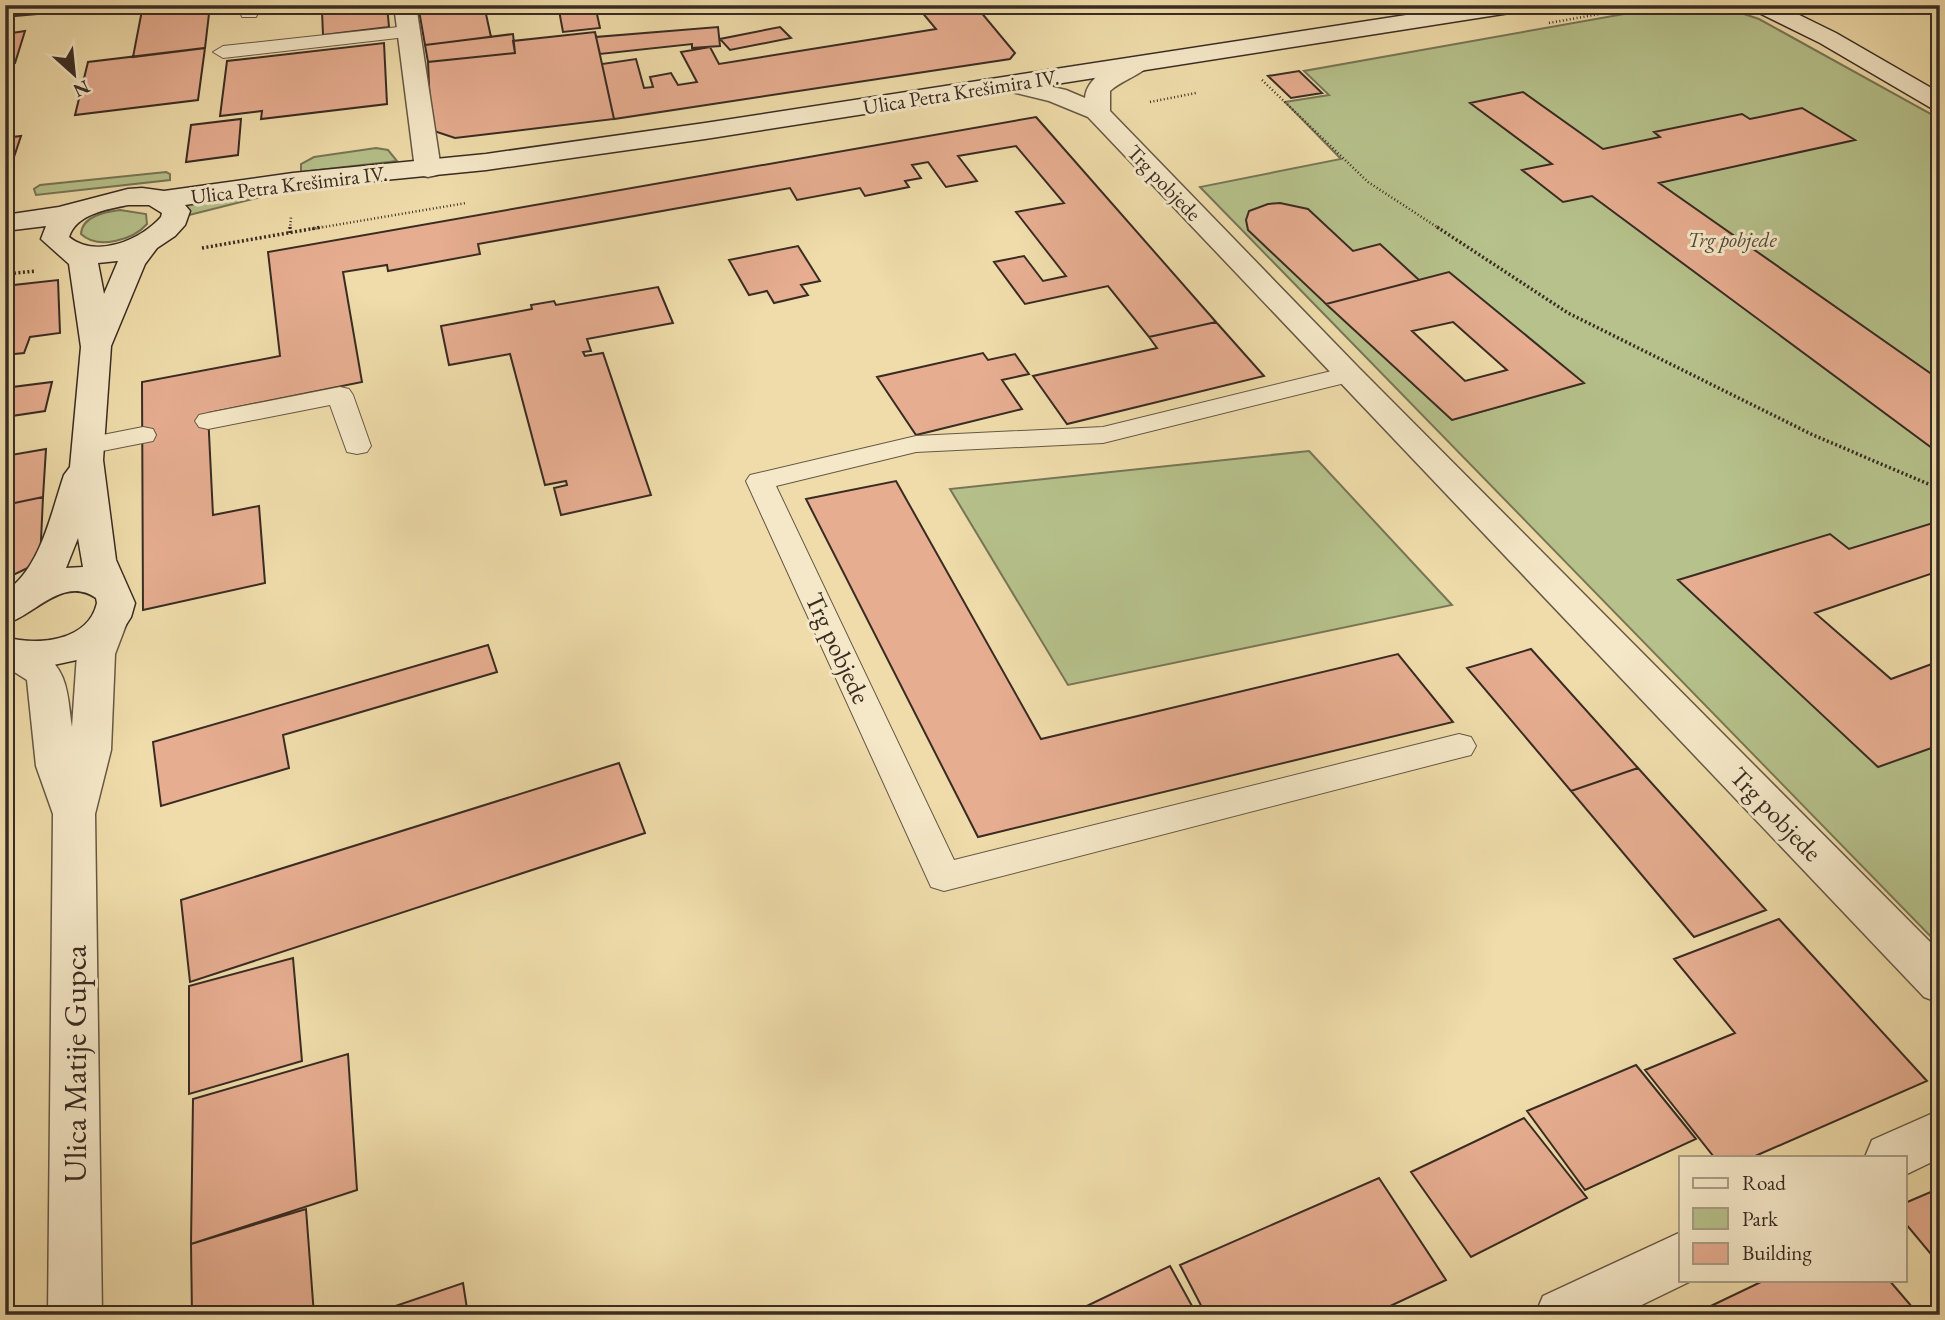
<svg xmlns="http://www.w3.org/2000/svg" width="1945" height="1320" viewBox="0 0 1945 1320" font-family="'EB Garamond',serif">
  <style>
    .green { fill: #b6c18b; stroke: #787657; stroke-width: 2; fill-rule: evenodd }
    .building { fill: #e6ad90; stroke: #392c23; stroke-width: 2; fill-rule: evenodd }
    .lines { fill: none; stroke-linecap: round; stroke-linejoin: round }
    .service-casing { stroke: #665845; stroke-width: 2 }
    .minor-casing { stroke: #665845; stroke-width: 3 }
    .secondary-casing { stroke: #392c23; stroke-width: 3 }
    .path-far1 { stroke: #392c23; stroke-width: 2.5; stroke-dasharray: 1 2.5; stroke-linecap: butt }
    .path { stroke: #392c23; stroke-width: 3.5; stroke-dasharray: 2 2.5; stroke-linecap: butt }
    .service { fill: #f5e8c8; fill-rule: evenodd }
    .minor { fill: #f5e8c8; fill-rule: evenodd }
    .secondary { fill: #f5e8c8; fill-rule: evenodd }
    .labels { text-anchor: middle; stroke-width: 6; stroke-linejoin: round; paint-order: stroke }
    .far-street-label { font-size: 21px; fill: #392c23; stroke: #f5e8c8 }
    .far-park-label { font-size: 21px; font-style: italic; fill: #524a38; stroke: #f5e8c8 }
    .street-label { font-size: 26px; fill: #392c23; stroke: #f5e8c8 }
    .near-street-label { font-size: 32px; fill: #392c23; stroke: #f5e8c8 }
  </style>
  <rect width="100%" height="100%" fill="#efdcaa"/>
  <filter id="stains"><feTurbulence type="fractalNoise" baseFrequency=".00286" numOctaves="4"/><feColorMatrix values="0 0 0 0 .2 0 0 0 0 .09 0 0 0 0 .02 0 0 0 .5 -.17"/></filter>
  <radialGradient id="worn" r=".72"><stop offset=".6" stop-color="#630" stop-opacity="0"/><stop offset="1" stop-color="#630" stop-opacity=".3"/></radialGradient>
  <path class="green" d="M1669,6L1732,10L1759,19L1940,119V525L1849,549L1679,580L1940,745V946L1200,187L1341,159L1285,102L1329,95L1304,71ZM1449,273L1583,383L1452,420L1327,304Z
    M376,148L388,150L397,161L301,172V164L314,157Z
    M166,172L170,174V180L36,195L34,189L40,185Z
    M264,190L265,196L189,215L185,204Z
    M120,210L146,214L147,224C133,240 98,250 81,234C82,216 105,212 120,210Z
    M1309,451L1452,605L1068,685L950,489Z"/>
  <path class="building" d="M5,5H40L37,14L5,17Z
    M143,5H210L205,48L133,57Z
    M278,5H321L279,11Z
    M372,5H387L389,27L323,35L322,11Z
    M418,5H484L491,37L425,45Z
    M558,5H595L600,28L563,32Z
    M916,5H975L1015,53L1010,59L614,119L602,64L636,59L644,88L653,87L650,77L671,73L678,85L697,82L681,52L710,47L719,64L936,29Z
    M718,27L720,46L692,48V44L600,54L596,37Z
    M780,27L791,38L730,50L720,39Z
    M25,31L15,63L5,64V34Z
    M595,32L614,119L455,138L431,130L428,62L515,53L513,41Z
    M513,34L515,53L428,62L425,45Z
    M384,43L387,104L261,119L262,111L220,116L227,61Z
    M205,48L198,100L75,115L88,62Z
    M1299,71L1322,93L1291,98L1268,76Z
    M1523,92L1603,149L1660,137L1654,132L1742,114L1750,119L1802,108L1855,140L1659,183L1940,380V454L1592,196L1563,202L1522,170L1552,164L1470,103Z
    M1036,117L1216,322L1149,337L1108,286L1025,304L994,262L1024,256L1043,281L1066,276L1016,212L1064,203L1016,146L958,156L977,181L946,187L928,162L912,165L921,178L905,181L909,187L865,196L860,188L797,200L790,188L478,244L480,254L388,271L387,265L343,272L362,382L208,413L213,515L259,506L265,583L143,610L142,382L280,356L268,252Z
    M241,119L238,155L186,162L191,125Z
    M21,136L9,172L5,173V138Z
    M1280,203L1308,209L1353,251L1380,244L1419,280L1326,304L1248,230L1246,220L1249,211L1268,204Z
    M798,246L820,281L801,285L808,295L774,303L767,291L749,295L729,260Z
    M1449,272L1584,383L1452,420L1326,304ZM1453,322L1507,370L1465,381L1412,331Z
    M58,280L60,333L30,337L24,353L5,355V286Z
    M658,287L673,323L587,339L591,351L583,352L585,356L603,353L651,495L561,515L554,488L567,485L566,481L545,485L510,354L449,365L441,326L532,309L531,305L554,301L556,305Z
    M1216,322L1264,376L1067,424L1033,376L1157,348L1149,337Z
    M983,353L988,360L1015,354L1029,374L1002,380L1022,409L916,435L877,377Z
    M52,382L45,411L5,417V388Z
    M46,449L43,497L5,505V456Z
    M896,481L1041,739L1398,654L1453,722L978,837L806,499Z
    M43,497L40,562L5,579V505Z
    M1936,522L1940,525V582L1930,574L1815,613L1891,679L1940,661V745L1878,767L1678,580L1830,534L1849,549Z
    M488,645L497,672L283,735L289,768L161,806L153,742Z
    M1531,649L1638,768L1571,791L1467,668Z
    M619,763L645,833L190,982L181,900Z
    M1638,768L1766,910L1694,937L1571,791Z
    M1779,919L1927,1081L1753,1157H1714L1645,1070L1735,1033L1674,959Z
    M293,958L302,1061L189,1094V986Z
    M348,1054L357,1190L191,1244L193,1099Z
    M1636,1065L1696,1139L1585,1190L1527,1111Z
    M1524,1118L1587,1198L1471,1257L1411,1172Z
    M1379,1178L1446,1280L1371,1315H1206L1180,1265Z
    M1940,1188V1265L1905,1223V1203Z
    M12,1193L5,1290V1195Z
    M306,1209L314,1315H192L191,1244Z
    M1170,1266L1197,1315H1068Z
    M1765,1280H1889L1919,1315H1692Z
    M463,1283L468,1315H369Z"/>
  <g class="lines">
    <defs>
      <path id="service" d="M238,5H256L258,13L256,17H242Z
        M408,26L415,28L417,32L415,36L223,58L213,52L223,46Z
        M1348,367L1357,370L1361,375L1357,380L1103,443L916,452L776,486L954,860L1459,734L1471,737L1476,746L1471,755L1459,758L944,891L931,887L746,481L750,475L916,436L1103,427Z
        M340,387L349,389L353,395L371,446L367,452L357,454L347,452L330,405L208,429L199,427L195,421L199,415L208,413Z
        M143,427L153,429L156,435L153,441L87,454L77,452L73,446L77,440Z"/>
      <path id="minor" d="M394,5H416L441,169L437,175L428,177L419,175L415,169Z
        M1139,57L1147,59L1151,64C1144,73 1121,81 1110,91V111L1359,368L1940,952V1003L1924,997L1088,117L1049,101L999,89L996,84L999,79L1008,77L1066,90L1085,98C1087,74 1119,62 1139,57Z
        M107,612L120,616L126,625L115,654L111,750L95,814L102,1315H48L53,814L36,766L27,680L5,666V647C17,643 26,642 37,649C69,669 67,693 72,727L77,654L94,616Z
        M1940,1110V1158L1905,1175V1157H1865L1872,1140Z
        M1681,1232V1280H1693L1621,1315H1535L1543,1296Z"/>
      <path id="secondary" d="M1471,5H1527L1524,10L1516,12L705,139L486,170L293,189L185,205L190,211L185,225L175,236L157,248L145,264L111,346L103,460L116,560L135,603L131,617L117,639L86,658L35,669L5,664V637C37,646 88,642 97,603L96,598C63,575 34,616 5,624V592C41,568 51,513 64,475L70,467L81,347L69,264L41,239L46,226L5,231V215L59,207L128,189L142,188L164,191L293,173L486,154L705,123ZM128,205H149L162,213L161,217C141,240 96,259 69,237C76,214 108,209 128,205ZM117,261H118L104,294L98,263ZM78,538L83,567L66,568Z
        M1750,5H1779L1836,33L1940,93V110L1931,108L1820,43L1753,10Z"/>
    </defs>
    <use href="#service" class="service-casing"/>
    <use href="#minor" class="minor-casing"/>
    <use href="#secondary" class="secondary-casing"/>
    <path class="path-far1" d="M1710,5L1725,10
      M1549,23L1650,5
      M1262,80L1368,182L1440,229
      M1150,102L1196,93
      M290,229L291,217
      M312,229L466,203"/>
    <path class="path" d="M1437,227L1568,313L1813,435L1940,489
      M290,233V227
      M202,248L322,227
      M5,274L36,271"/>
    <use href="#service" class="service"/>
    <use href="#minor" class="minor"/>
    <use href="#secondary" class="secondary"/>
  </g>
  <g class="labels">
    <g class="far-street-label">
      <text transform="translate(961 92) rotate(-9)" y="7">Ulica Petra Krešimira IV.</text>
      <text transform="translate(1164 183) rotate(46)" y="7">Trg pobjede</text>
      <text transform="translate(289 185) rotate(-7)" y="7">Ulica Petra Krešimira IV.</text>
    </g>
    <g class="far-park-label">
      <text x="1732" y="247">Trg pobjede</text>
    </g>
    <g class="street-label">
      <text transform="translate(838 648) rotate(65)" y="9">Trg pobjede</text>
      <text transform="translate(1776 814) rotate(46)" y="9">Trg pobjede</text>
    </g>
    <g class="near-street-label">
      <text transform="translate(75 1064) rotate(-90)" y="11">Ulica Matije Gupca</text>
    </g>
  </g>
  <rect width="1945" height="1320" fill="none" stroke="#efdcaa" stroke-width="28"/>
  <rect x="7" y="7" width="1931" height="1306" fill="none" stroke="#392c23" stroke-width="3.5"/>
  <rect x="14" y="14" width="1917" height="1292" fill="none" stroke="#392c23" stroke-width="2"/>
  <rect x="1679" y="1156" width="228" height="126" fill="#f5e8c8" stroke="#aa9d86" stroke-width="2"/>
  <rect x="1693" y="1178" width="35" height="10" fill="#f5e8c8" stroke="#aa9d86" stroke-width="2"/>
  <text x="1742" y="1190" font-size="21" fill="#392c23">Road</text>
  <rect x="1693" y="1208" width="35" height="21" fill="#b6c18b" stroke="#aa9d86" stroke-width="2"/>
  <text x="1742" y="1226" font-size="21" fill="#392c23">Park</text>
  <rect x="1693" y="1243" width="35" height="21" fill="#e6ad90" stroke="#aa9d86" stroke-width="2"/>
  <text x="1742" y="1260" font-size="21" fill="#392c23">Building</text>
  <g transform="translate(74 74) rotate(153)" stroke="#f5e8c8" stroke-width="5" paint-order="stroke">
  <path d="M0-5L12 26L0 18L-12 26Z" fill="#392c23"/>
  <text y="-10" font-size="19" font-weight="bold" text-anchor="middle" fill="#392c23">N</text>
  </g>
  <rect width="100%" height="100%" filter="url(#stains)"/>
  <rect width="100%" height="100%" fill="url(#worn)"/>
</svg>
